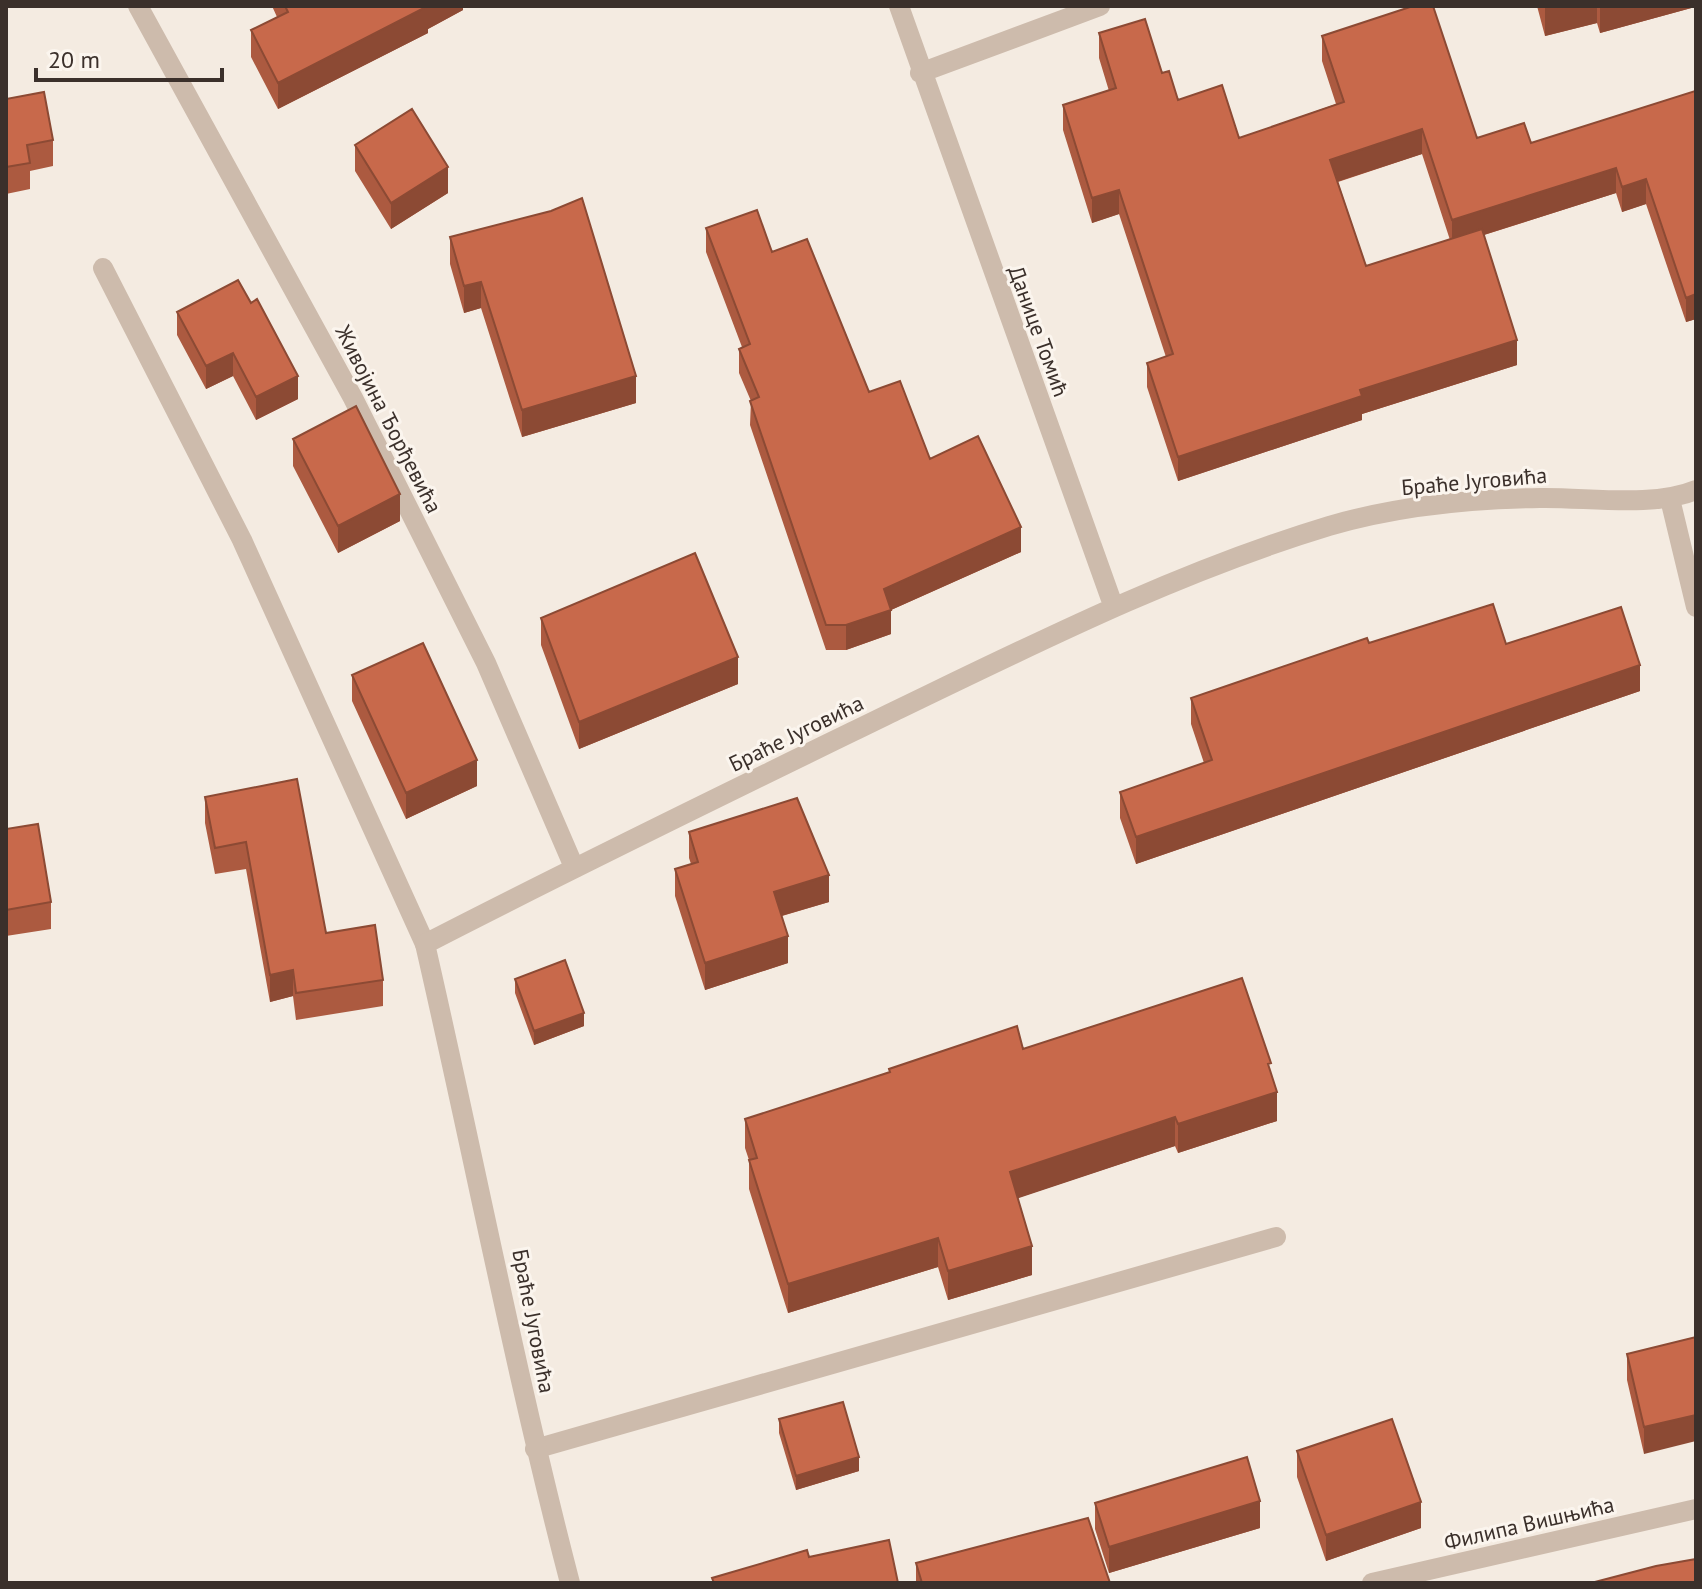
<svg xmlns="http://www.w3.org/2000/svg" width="1702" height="1589" viewBox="0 0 1702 1589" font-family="'PT Sans',sans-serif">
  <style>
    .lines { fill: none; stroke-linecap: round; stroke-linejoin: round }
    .lane { stroke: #cdbbac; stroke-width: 20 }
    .street { stroke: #cdbbac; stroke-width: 20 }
    .wall { fill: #ac5a40; fill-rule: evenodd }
    .shaded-wall { fill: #8c4a34 }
    .building { fill: #c8694b; stroke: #8c4a34; stroke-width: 2 }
    .labels { text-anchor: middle; stroke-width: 6; stroke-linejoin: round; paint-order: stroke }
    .street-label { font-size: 22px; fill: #3b302b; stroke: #fbf5ee }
  </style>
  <rect width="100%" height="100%" fill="#f4ebe1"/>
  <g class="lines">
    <path class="lane" d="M103,268L242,540L425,944
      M535,1449L1276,1237"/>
    <path class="street" d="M138,6L353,398L486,663L574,867
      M899,6L1113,605
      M920,73L1100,6
      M1670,499L1696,607
      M570,1583C515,1372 474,1157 425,944C580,864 737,788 893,712C1036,643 1177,572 1329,526C1397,506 1469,499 1540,498C1587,497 1653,508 1696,490
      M1372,1583L1696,1509"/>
  </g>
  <path class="wall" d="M272,6H463V10L428,29V33L278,109L251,57V30L277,17Z
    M1537,6H1695V7L1600,33L1597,23L1545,36Z
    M1099,33L1162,73L1178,100L1239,138L1336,104L1322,61V36L1477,138L1531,143L1696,94V319L1686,322L1646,204L1622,212L1616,193L1484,235L1517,365L1362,414V420L1178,481L1147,387V363L1166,357L1119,214L1092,223L1063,130V105L1109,91L1099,58ZM1422,154L1450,240L1366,266L1338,182Z
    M6,99L53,140V166L30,171V189L6,194Z
    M355,145L448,193L391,229L355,171Z
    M706,228L772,252L869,392L930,459L1021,552L891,610V634L846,650H826L750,425L751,401L739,373V349L742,347L706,252Z
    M450,237L636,403L522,437L481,308L464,313L450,264Z
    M177,312L298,399L256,420L233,376L206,389L177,335Z
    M293,439L400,521L338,553L293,466Z
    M541,618L738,684L579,749L541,645Z
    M1369,643L1506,644L1640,691L1136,864L1120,818V792L1204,763L1191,724V698Z
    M352,675L477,786L406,819L352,701Z
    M205,797L326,933L383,980V1006L296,1020L293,996L270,1002L246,869L215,874L205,823Z
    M6,829L51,902V929L6,936Z
    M689,832L829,902L782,916L788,963L705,990L675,896V869L691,864L689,858Z
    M515,979L584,1026L534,1045L515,993Z
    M1023,1049L1271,1074L1277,1121L1178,1153L1175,1146L1017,1198L1032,1275L948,1300L938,1267L788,1313L749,1189V1160L745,1148V1119L889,1073V1069Z
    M1696,1337L1644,1454L1627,1380V1354Z
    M779,1419L859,1471L796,1490L779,1433Z
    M1297,1451L1421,1528L1326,1561L1297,1477Z
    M1095,1503L1260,1528L1109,1573L1095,1529Z
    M916,1563L1110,1583H916Z"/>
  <path class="shaded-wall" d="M425,6H463V10L428,29V33L278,109V83Z
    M1545,6H1597V23L1545,36Z
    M1600,6H1695V7L1600,33Z
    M1422,129V154L1330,184V160Z
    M448,167V193L391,229V203Z
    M1616,168V193L1452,245V220Z
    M1646,179V204L1622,212V187Z
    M1119,190V214L1092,223V198Z
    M481,282V308L464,313V286Z
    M1696,294V319L1686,322V298Z
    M1517,340V365L1362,414V420L1178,481V457L1360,390Z
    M233,353V376L206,389V366Z
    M298,376V399L256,420V397Z
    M636,376V403L522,437V410Z
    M400,494V521L338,553V526Z
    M1021,527V552L891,610V634L846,650V625L884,589Z
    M738,657V684L579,749V722Z
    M1640,665V691L1136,864V837Z
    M477,760V786L406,819V793Z
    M829,875V902L774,918V892Z
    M788,936V963L705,990V963Z
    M293,970V996L270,1002V975Z
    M584,1013V1026L534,1045V1031Z
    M1277,1092V1121L1178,1153V1124Z
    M1175,1117V1146L1010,1201V1172Z
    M938,1238V1267L788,1313V1284Z
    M1032,1246V1275L948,1300V1271Z
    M1696,1415V1441L1644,1454V1427Z
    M859,1457V1471L796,1490V1476Z
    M1260,1501V1528L1109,1573V1547Z
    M1421,1502V1528L1326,1561V1535Z"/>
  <path class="building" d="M285,6H428L278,83L251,30L288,12Z
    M1413,6H1433L1477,138L1524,123L1531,143L1695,91L1696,294L1686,298L1646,179L1622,187L1616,168L1452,220L1422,129L1330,160L1366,266L1482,229L1517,340L1360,390L1362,396L1178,457L1147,363L1173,354L1119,190L1092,198L1063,105L1116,88L1099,33L1145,19L1162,73L1169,71L1178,100L1222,85L1239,138L1344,102L1322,36Z
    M44,92L53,140L27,145L30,163L6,167V99Z
    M412,109L448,167L391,203L355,145Z
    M582,198L636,376L522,410L481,282L464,286L450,237L551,211Z
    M757,210L772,252L807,239L869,392L900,381L930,459L978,436L1021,527L884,589L891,610L846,625H826L750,401L759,397L739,349L750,344L706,228Z
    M238,280L251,303L257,299L298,376L256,397L233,353L206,366L177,312Z
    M356,406L400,494L338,526L293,439Z
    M695,553L738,657L579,722L541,618Z
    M1493,604L1506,644L1621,607L1640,665L1136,837L1120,792L1212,760L1191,698L1367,638L1369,643Z
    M423,643L477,760L406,793L352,675Z
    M297,779L326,933L375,925L383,980L296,993L293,970L270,975L246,842L215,848L205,797Z
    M797,798L829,875L774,892L788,936L705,963L675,869L698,862L689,832Z
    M38,824L51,902L6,910V829Z
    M565,960L584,1013L534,1031L515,979Z
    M1242,978L1271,1063L1268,1064L1277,1092L1178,1124L1175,1117L1010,1172L1032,1246L948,1271L938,1238L788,1284L749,1160L757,1158L745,1119L890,1072L889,1069L1017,1026L1023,1049Z
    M1696,1337V1415L1644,1427L1627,1354Z
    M843,1402L859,1457L796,1476L779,1419Z
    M1392,1419L1421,1502L1326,1535L1297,1451Z
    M1247,1457L1260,1501L1109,1547L1095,1503Z
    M1088,1518L1110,1583H922L916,1563Z
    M889,1540L898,1583H714L712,1578L807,1550L809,1557Z
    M1696,1559V1583H1591L1656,1566Z"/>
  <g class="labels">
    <g class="street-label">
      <text transform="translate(1039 331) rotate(70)" y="8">Данице Томић</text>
      <text transform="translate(389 419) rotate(63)" y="8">Живојина Ђорђевића</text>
      <text transform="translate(1474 481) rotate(-5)" y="8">Браће Југовића</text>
      <text transform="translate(796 733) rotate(-26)" y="8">Браће Југовића</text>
      <text transform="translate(534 1321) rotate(79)" y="8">Браће Југовића</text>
      <text transform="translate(1529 1523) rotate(-13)" y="8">Филипа Вишњића</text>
    </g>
  </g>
  <rect width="1702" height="1589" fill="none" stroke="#3b302b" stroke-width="16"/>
  <path d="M36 68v12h186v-12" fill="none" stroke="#3b302b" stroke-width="4"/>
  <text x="48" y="68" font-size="24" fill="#3b302b" stroke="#fbf5ee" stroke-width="6" paint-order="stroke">20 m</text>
</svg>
